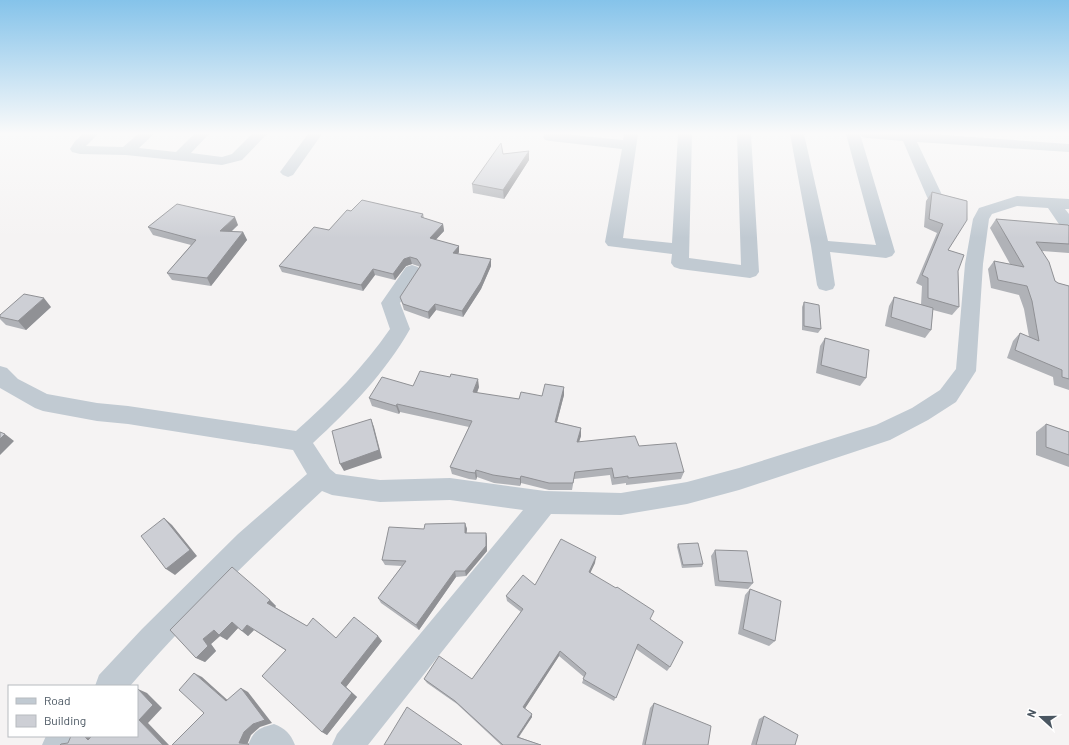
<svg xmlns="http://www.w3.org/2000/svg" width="1069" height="745" viewBox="0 0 1069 745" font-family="Barlow,sans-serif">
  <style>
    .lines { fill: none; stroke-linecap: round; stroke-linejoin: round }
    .minor { fill: #c1cad2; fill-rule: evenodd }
    .wall { fill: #b0b2b7 }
    .shaded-wall { fill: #909195 }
    .building { fill: #cdcfd5; stroke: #909195 }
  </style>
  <rect width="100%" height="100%" fill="#f5f3f3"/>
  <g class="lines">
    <path class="minor" d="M83,134H98L86,146L123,147L138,134H154L139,148L176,152L194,134H209L191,153L222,157L232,154L252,134H267L242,160L222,165L126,155L80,154L72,152L70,149L75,141Z
      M308,134H322L293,175L288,177L283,175L280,172Z
      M545,134H563L623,140L624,134H638L623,238L672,243L678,134H692L689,258L741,265L737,134H751L759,272L756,276L750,278L680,269L674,267L671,263L672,254L608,246L605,242L622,149L550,141L545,140L543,137Z
      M790,134H804L828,241L876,245L846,134H930L1069,144V152L917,142L943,197L941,200L935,202L929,200L927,197L903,141L867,138L862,137L860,134L895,252L892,256L886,258L830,252L835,285L833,289L826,291L819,289L817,285L811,246Z
      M1017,196L1069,199V209H1065L1069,214V231L1063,230L1048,208L1017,206L992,214L989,219L983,264L976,371L956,402L928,420L890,440L739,490L687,504L621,515L551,514L368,745H332L337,734L523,510L450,500L380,502L332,495L322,491C255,553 190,617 130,686H95L99,675L142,629L238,534L307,474L293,450L128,424L97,421L43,411L35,408L0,388V366L7,368L18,379L47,394L97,403L128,406L296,431C331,400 364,367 390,329L381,303L406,267L412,265L418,267L421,271L400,303L410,329C385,373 350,409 313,443L330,469L336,474L380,480L450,478L545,491L621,493L687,482L739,468L876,425L912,408L940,390L956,369L965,264L973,219L979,208Z
      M274,724C286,729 290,733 295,745H248C254,730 259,728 274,724Z
      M46,736H82L78,745H42Z"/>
  </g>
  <path class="wall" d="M503,154L529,160L504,199L473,193L472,184Z
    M932,192L967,201L948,250L958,271L959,307L952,315L933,310L931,330L925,338L885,326L889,306L894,297L921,305L922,286L916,283L937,233L924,227L926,201Z
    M351,211L423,214L424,218L443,224L444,231L435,240L459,246V252L458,254L491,259V266L481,289L463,317L436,310L429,319L404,310L400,297L420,267L418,266L412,264L406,266L395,280L375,275L363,291L282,272L279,266L329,230Z
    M996,219L1069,226V253L1042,251L1055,281L1058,283L1069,286V390L1054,385L1053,377L1007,358L1013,341L1020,333L1029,337L1024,309L1019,295L991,288L988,269L994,261L1010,264L990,228Z
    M238,225L232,231L243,232L247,240L211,286L172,280L167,273L191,245L153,235L148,227Z
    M804,302L821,329L818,333L802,330V307Z
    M51,307L26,330L6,325L0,319V315Z
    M825,338L866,378L860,386L816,373L820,346Z
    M413,386L479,387L477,393L519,399L542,396L564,387V395L557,422L581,428V436L579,442L639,446L684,472L681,479L626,485V483L612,485L610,475L574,479L572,490H549L521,483L520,486L494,483L477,477L476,480L469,479L452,474L450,467L469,427L400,412L399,414L372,406L369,398Z
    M1046,424L1069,432V467L1036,455V432Z
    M465,523L467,529L466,533H486L487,538V551L466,576L456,577L419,630L381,603L378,598L402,566L385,565L382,560L424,529Z
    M678,544L703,564L702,567L682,568L677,547Z
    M715,550L753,583L748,589L715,586L711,556Z
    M595,563L590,572L650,619L670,667L667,671L636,649L614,701L582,683L584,677L559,656L525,708L532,717L519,737L541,745H501L457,704L427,683L424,679H472L521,612L507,601L506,596Z
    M750,589L775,641L769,646L738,634L745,595Z
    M270,600L276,606L275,607L307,626L336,638L382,641L346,687L357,697L327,735L322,732L285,650L254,630L248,636L238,628L227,640L220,636L211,644L216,651L205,662L196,658L170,630Z
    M654,703L708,745H642L650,708Z
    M764,716L795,745H751L759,719Z"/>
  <path class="shaded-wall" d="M529,151V160L504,199L503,190Z
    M235,217L238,225L224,238L220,231Z
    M443,224L444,231L431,245L430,238Z
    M243,232L247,240L211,286L207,278Z
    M459,246V252L454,260L453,253Z
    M410,257L412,264L406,266L395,280L393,274L404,259Z
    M491,259V266L481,289L463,317L462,311Z
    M373,269L375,275L363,291L361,285Z
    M44,298L51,307L26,330L18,321Z
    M435,304L436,310L429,319L428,312Z
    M478,379L479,387L474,400L473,392Z
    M564,387V395L555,429V422Z
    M397,404L400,412L399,414L396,406Z
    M371,419L374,427L382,458L344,471L340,464Z
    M581,428V436L576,450L577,442Z
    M5,434L14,441L0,455V439Z
    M476,470L477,477L476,480L475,473Z
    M521,476V483L520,486V479Z
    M164,518L172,525L197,556L175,575L166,569Z
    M465,523L467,529L466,539L465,533Z
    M486,533L487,538V551L466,576L465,571Z
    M596,557L595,563L588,578L589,572Z
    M455,571L456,577L419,630L416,625Z
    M270,600L276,606L274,608L267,603Z
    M232,622L239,627L227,640L220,636L211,644L216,651L205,662L196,658L203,639L214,630Z
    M247,625L254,630L248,636L242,631Z
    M378,636L382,641L346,687L357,697L327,735L322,732L341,683Z
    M560,651L559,656L524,710L523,707Z
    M194,673L202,677L233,705L226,701Z
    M241,688L248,692L272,723L260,727L251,735L247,745L239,743Z
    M138,689L147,693L162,708L148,723L169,745H163L139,720Z
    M532,714V717L517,739V737Z
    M84,736H93L88,740Z"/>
  <path class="building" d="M501,143L503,154L529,151L503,190L472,184Z
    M932,192L967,201V220L948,250L964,255L958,271L959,307L928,298V278L922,275L943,224L929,219Z
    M362,200L423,214L421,217L443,224L430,238L459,246L453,253L491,259L481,282L462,311L435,304L428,312L403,304L400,297L421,265L417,259L410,257L404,259L393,274L373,269L361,285L279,266L314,227L329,230L347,210L351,211Z
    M177,204L235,217L220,231L243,232L207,278L167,273L196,240L148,227Z
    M996,219L1068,225L1069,226V244L1036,242L1049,262L1055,281L1058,283L1069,286V379L1062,377V370L1015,350L1020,333L1039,341L1032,301L1027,286L998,280L994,261L1024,267Z
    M24,294L44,298L18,321L0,317V315Z
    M894,297L933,308L931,330L891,317Z
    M804,302L819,305L821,329L804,326Z
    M825,338L869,350L866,378L821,365Z
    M420,371L450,377L451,374L478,379L473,392L519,399L521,392L542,396L545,384L564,387L555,422L581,428L577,442L635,436L639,446L676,443L684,472L628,478V476L614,478L612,468L575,472L573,483H549L521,476L520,479L493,475L476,470L475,473L468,472L450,467L472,421L397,404L396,406L369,398L382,377L413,386Z
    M371,419L379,450L340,464L332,431Z
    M1046,424L1069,432V455L1046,447Z
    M0,432L5,434L0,439Z
    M164,518L190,550L166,569L141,536Z
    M465,523V533H486V546L465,571H455L416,625L378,598L406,561L382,560L389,527L424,529L425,524Z
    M561,539L596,557L589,572L616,588L617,587L654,611L650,619L683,642L670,667L638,644L616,698L583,679L586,673L560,651L523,707L532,714L517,737L541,745H503L455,701L424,679L439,656L472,679L523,609L506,596L523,575L535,585Z
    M698,543L703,564L683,565L678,544Z
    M715,550L747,551L753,583L719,581Z
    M232,567L270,600L267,603L307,626L313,618L336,638L354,617L378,636L341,683L352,693L322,732L262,676L286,650L247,625L242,631L232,622L219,635L214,630L203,639L208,646L196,658L170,630Z
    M750,589L781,601L775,641L743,629Z
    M194,673L226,701L241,688L265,720L253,724L244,732L239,743L249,744L248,745H172L204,713L179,690Z
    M138,689L153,705L139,720L163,745H60L61,744L68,743L71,736H84L88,740L92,736H137V690Z
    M654,703L711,726L708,745H645Z
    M407,707L462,745H384Z
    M764,716L798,735L795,745H756Z"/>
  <linearGradient id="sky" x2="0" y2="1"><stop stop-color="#85c3ea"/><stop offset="0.56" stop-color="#fafafa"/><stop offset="1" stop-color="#fafafa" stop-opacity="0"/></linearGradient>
  <rect width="1069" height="238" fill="url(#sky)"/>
  <rect x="8" y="685" width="130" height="52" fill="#ffffff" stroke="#b7bbc0"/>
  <rect x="16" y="698" width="20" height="6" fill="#c1cad2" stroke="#b7bbc0"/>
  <text x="44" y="705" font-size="12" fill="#4a5661">Road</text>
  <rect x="16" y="715" width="20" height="12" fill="#cdcfd5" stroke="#b7bbc0"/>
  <text x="44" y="725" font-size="12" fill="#4a5661">Building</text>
  <g transform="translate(1041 717) rotate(291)" stroke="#ffffff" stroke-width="3" paint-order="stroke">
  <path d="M0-3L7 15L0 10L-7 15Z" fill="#4a5661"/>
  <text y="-6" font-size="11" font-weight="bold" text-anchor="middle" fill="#4a5661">N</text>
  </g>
</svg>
